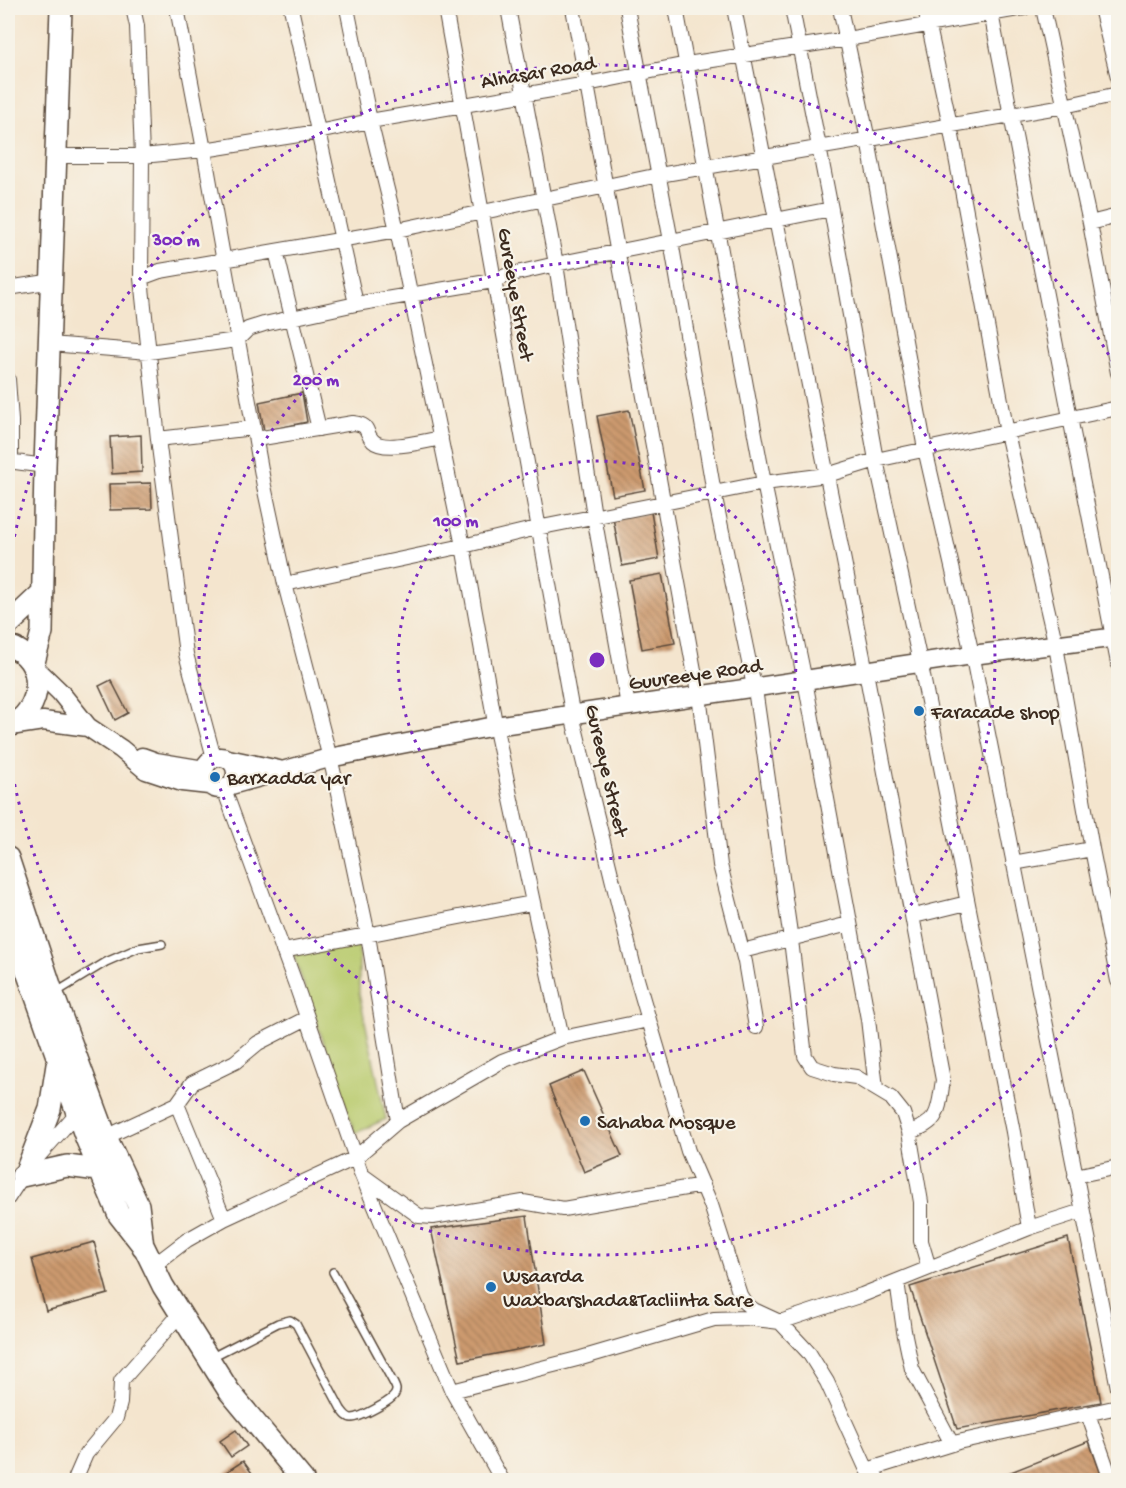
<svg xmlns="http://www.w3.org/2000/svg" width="1126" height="1488" viewBox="0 0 1126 1488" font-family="'Gochi Hand',sans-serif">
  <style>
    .park { fill: #b9cb6e; stroke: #7a7a46; stroke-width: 1.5 }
    .building { fill: url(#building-back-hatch) }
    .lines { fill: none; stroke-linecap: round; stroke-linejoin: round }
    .lane-casing { stroke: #574638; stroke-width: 10 }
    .street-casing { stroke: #574638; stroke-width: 16 }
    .secondary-casing { stroke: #574638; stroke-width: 21 }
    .primary-casing { stroke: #574638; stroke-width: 24 }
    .lane { stroke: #fff; stroke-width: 7 }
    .street { stroke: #fff; stroke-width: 14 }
    .secondary { stroke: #fff; stroke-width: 18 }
    .primary { stroke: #fff; stroke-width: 21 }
    .ring { fill: none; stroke: #7b2cbf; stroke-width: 3; stroke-dasharray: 3 6 }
    .poi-dot { fill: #1f6fb2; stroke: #f7f3e8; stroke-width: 2 }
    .labels { text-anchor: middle; stroke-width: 4.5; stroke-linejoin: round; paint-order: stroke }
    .street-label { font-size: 21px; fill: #3b2a1e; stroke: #f7f3e8 }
    .poi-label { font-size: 21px; fill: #3b2a1e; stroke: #f7f3e8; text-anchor: start }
    .centre { fill: #7b2cbf; stroke: #f7f3e8; stroke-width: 3 }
    .ring-label { font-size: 18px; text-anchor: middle; font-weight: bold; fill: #7b2cbf; stroke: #f7f3e8; stroke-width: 4.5; stroke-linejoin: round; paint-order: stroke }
  </style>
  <defs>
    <pattern id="building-back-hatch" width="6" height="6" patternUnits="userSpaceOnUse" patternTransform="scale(1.5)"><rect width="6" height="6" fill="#cc9a6e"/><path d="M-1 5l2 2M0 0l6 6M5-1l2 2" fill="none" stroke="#a77e5a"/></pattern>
  </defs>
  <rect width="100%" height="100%" fill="#f7f3e8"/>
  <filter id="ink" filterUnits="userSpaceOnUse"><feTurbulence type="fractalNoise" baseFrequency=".0167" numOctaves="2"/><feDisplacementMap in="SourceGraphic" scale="12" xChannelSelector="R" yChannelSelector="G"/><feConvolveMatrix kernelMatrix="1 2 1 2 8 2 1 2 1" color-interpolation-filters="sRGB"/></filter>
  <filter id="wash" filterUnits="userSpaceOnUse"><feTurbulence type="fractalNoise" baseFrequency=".008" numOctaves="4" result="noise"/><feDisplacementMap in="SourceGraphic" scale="24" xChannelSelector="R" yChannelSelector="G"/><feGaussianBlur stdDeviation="1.35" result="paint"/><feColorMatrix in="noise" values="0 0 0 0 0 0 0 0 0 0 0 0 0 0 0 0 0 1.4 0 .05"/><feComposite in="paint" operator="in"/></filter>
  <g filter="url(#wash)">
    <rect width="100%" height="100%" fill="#f4e5ce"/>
    <path class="park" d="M359,945V993L386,1119L355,1133L292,951Z"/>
    <g id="blocks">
      <path class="building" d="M302,393L307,422L264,431L259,402Z
        M629,410L645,490L613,496L597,416Z
        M141,435L142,472L112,474L110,437Z
        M151,483L152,509L110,510L109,484Z
        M651,512L659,559L622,566L613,518Z
        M662,574L675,643L642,649L629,580Z
        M111,680L128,713L115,720L99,686Z
        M584,1071L622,1156L584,1172L549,1086Z
        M527,1216L546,1344L460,1361L431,1229Z
        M1068,1238L1101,1402L957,1429L910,1287Z
        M94,1242L108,1294L46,1311L32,1259Z
        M236,1430L247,1446L231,1457L220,1441Z
        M1089,1441L1103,1480H1009L1006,1474Z
        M243,1461L257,1480H214Z"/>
    </g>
  </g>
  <g filter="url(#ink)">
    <use href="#blocks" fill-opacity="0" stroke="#574638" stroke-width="1.5"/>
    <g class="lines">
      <defs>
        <path id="lane" d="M55,993L106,962L138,948L162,944
          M210,1358L278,1323L290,1320L296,1324L341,1409C344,1413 347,1418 352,1418C360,1418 392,1401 395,1394C397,1390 396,1388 394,1384L333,1272"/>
        <path id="street" d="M133,8L137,26L142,156L141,278L158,439L186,654L214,758
          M177,8L204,150L264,486L285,584L333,770L368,935L398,1121
          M291,8L356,304
          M347,8L370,121L397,230L463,546L497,734L562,1038
          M445,8L574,723L635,972L649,1020L688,1151L711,1205L740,1295L745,1303L754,1310L780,1322L809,1353L827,1382L867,1470L879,1480
          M508,8L556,264L594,516L628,706
          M573,8L700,703L720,865L745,962L756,1027
          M627,8L671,241L714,493L756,696L791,940L805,1056L812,1067L834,1074L856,1077L891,1098L903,1113L909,1132L921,1202V1241L929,1268
          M676,8L764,483L806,686L868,1019L876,1088
          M734,8L867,677L943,1080C938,1110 941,1122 909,1132
          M792,8L831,209L876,460L922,671L1013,1132L1029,1228
          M840,8L868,140L925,449L974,663L1118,1388
          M925,8L950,125L1007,433L1056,646L1092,849L1118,981
          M990,8L1118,663
          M1043,8L1090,223L1118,373
          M1101,8L1118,77
          M57,156H142L204,150L318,132L370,121L587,84L687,64L847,39L1024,8
          M1090,223L1118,216
          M276,251L319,429
          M141,278L160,271L397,230L659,175L1064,106L1118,94
          M8,288L53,281
          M50,344L149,352L237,340L248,329L264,324L356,304L493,281L508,275L556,264L831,209
          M8,379L11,421V461
          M158,439L253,428
          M256,439L353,423C371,425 364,432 373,441C384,452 426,441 441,438
          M8,461L45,466
          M285,584L463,546L537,528L764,483L827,475L876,460L1118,408
          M224,789L297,988L361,1173L452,1391L502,1480
          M1013,863L1092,849
          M914,916L967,903
          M283,951L532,903
          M742,951L849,924
          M106,1137L177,1104
          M362,1175L419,1216L433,1217L523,1202L563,1209L703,1185
          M1075,1176L1118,1167
          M8,1198L27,1169L77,1113L82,1111
          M224,1219L177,1104L192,1083L235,1062L258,1043L307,1018
          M153,1266L187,1240L224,1219L355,1158L398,1121L502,1061L562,1038L649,1020
          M897,1281L904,1331L912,1369L952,1444
          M452,1391L581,1358L714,1319L746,1318L780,1322L862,1295L1029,1228L1082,1211
          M1088,1414L1111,1480
          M867,1470L958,1442L1118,1407
          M77,1480L76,1477L86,1454L116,1418L120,1403L121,1381L180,1314"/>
        <path id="secondary" d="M33,666L60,692L88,727L121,749L146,770L182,782L209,785
          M10,726L43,721L88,727
          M204 773a16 16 0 1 1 32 0a16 16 0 1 1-32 0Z
          M142,757L156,762L204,770
          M228,759L279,770
          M231,785L329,758L495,726L972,655L1118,637"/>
        <path id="primary" d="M8,625L43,592
          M8,646C48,657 44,712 8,727
          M33,666L42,632L45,466L61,8
          M8,858L53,994L106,1137L138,1205L143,1247
          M8,918L86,1138L119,1215L144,1247L163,1286L229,1391L303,1480
          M27,1169L50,1109L57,1065
          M22,1176L67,1166L98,1170"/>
      </defs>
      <use href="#lane" class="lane-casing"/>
      <use href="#street" class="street-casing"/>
      <use href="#secondary" class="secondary-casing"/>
      <use href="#primary" class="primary-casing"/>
      <use href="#lane" class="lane"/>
      <use href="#street" class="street"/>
      <use href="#secondary" class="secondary"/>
      <use href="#primary" class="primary"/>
    </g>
  </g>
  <g class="ring">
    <circle cx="597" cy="660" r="199"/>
    <circle cx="597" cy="660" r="398"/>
    <path d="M1118 949A596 596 0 0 1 8 748M8 572A596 596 0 0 1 1118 371"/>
  </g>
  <g class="poi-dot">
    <circle cx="919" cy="711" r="6"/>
    <circle cx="215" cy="777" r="6"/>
    <circle cx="585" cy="1121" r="6"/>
    <circle cx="491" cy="1287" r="6"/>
  </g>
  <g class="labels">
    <g class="street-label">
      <text transform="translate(538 71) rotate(-10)" y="7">Alnasar Road</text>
      <text transform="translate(517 294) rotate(80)" y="7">Gureeye Street</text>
      <text transform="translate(695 673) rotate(-8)" y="7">Guureeye Road</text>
      <text transform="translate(608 770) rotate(77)" y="7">Gureeye Street</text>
    </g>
    <g class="poi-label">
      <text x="931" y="718">Faracade shop</text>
      <text x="227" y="784">Barxadda yar</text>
      <text x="597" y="1128">Sahaba Mosque</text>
      <text x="503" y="1282">Wsaarda<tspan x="503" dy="24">Waxbarshada&amp;Tacliinta Sare</tspan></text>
    </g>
  </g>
  <circle cx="597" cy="660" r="9" class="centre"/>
  <g class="ring-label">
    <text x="176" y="245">300 m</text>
    <text x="316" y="385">200 m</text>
    <text x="456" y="526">100 m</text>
  </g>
  <rect width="1126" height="1488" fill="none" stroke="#f7f3e8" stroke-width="30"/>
</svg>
